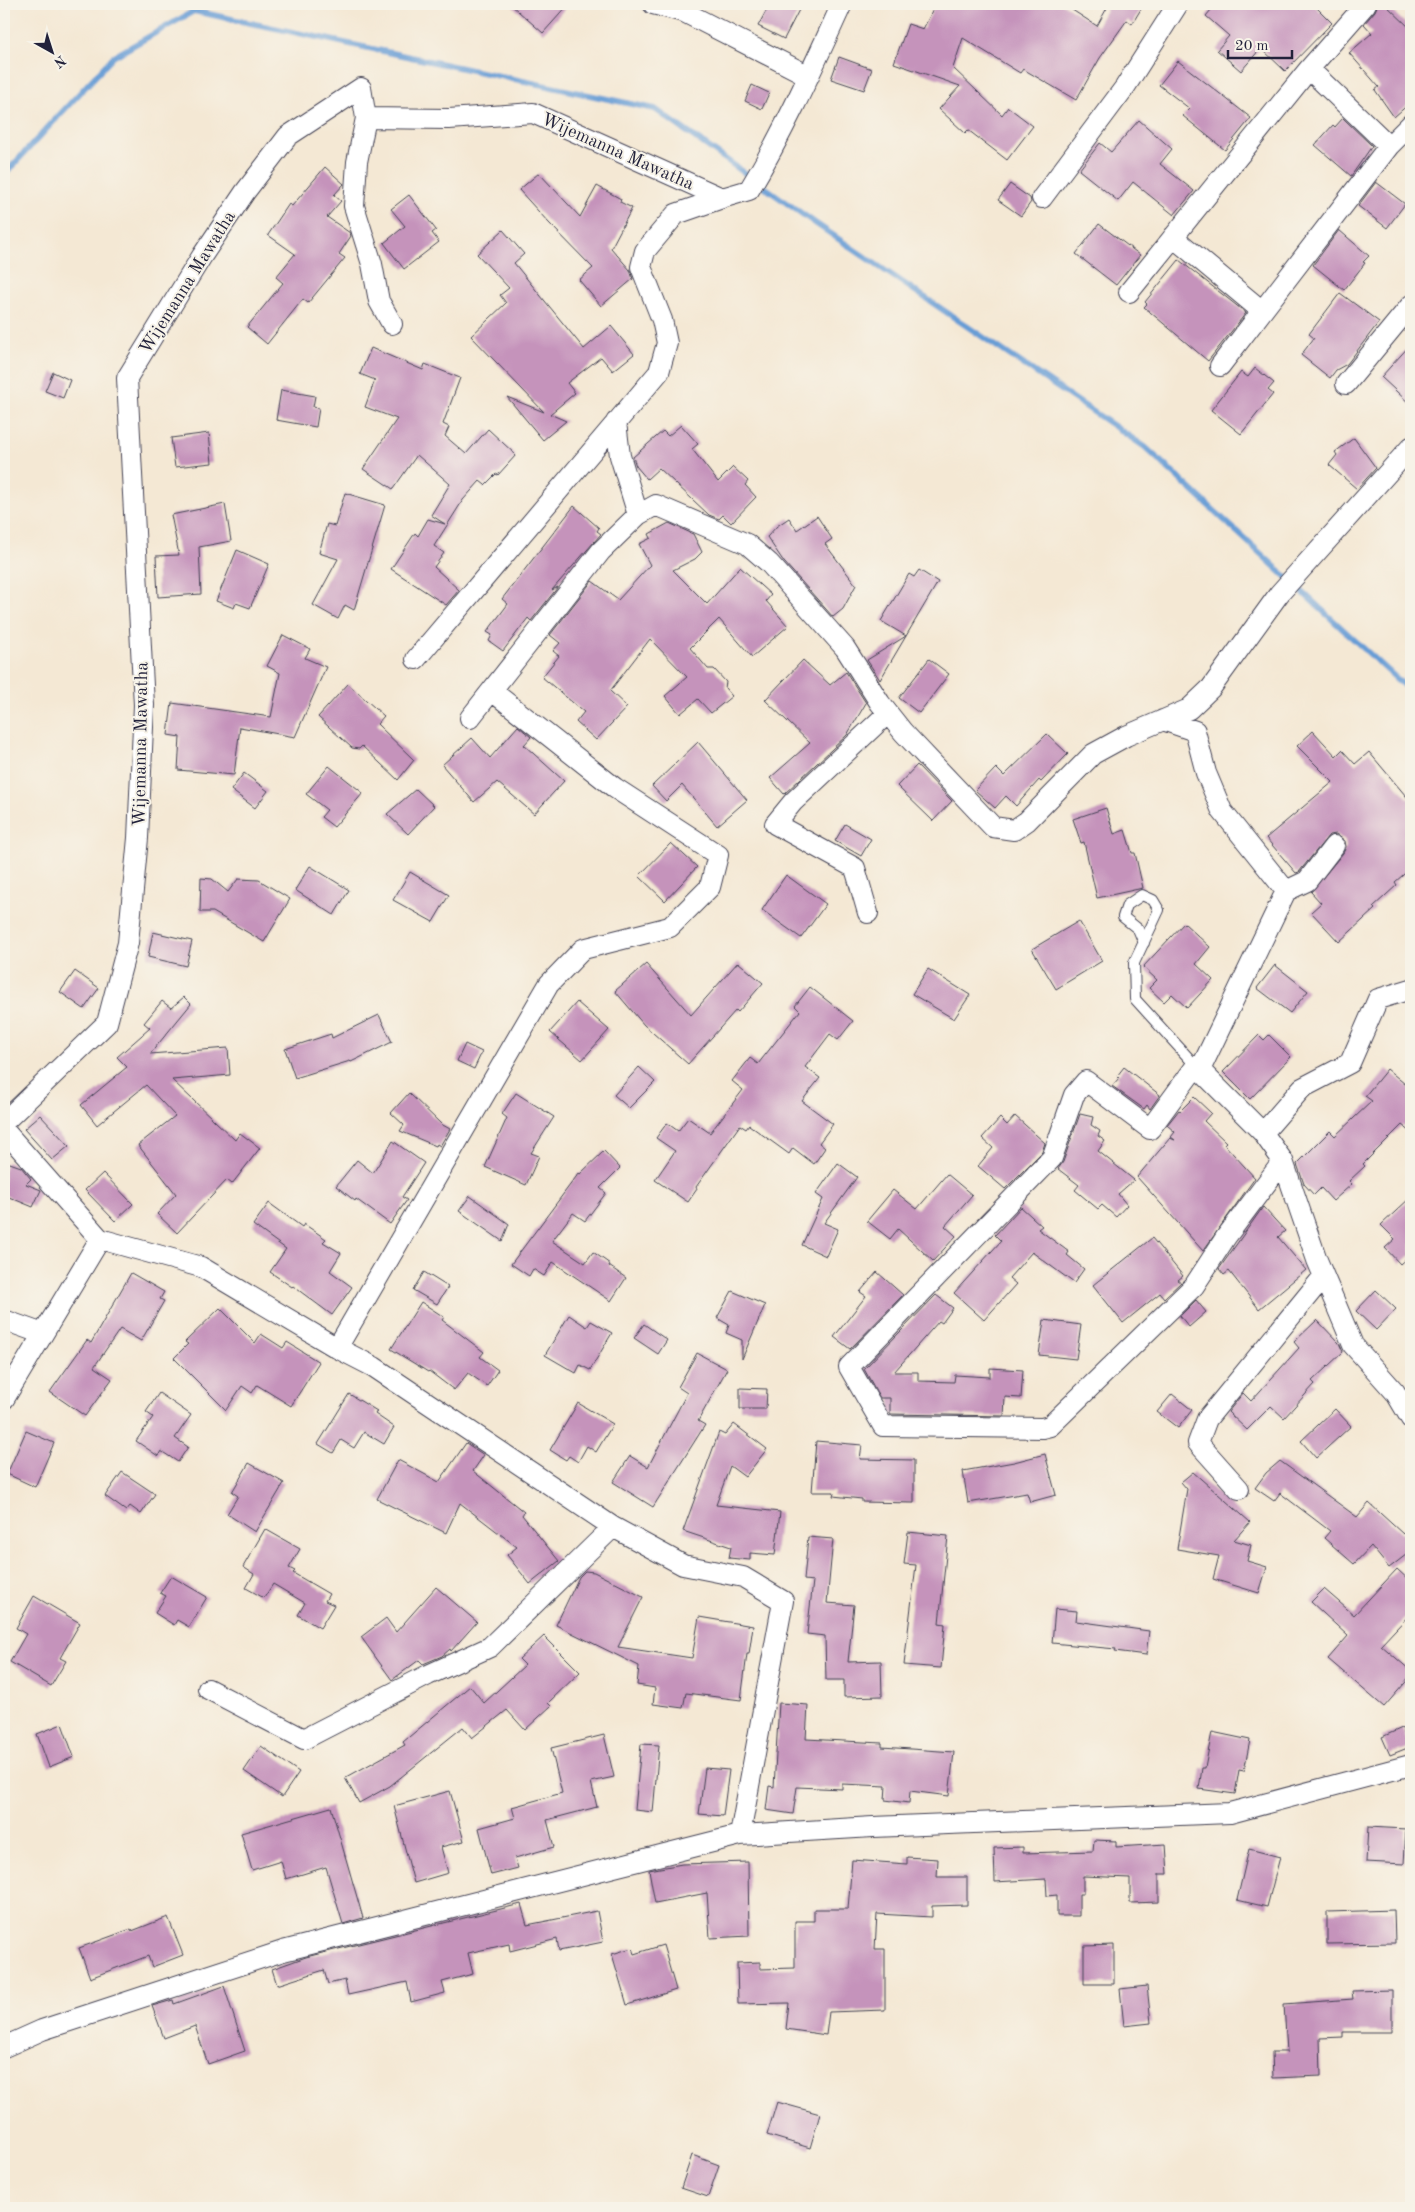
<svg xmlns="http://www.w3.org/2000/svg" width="1415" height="2212" viewBox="0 0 1415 2212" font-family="'Old Standard TT',serif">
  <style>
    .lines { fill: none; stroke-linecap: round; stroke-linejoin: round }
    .stream { stroke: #689dd5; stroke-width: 6 }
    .building { fill: #c593bb }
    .service-casing { stroke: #424052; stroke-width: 12 }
    .minor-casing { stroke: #424052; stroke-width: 22 }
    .service { stroke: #fff; stroke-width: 10 }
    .minor { stroke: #fff; stroke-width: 20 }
    .labels { text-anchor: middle; stroke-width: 4; stroke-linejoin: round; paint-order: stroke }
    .street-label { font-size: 18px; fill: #22223b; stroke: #f7f3e8 }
  </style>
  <rect width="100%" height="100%" fill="#f7f3e8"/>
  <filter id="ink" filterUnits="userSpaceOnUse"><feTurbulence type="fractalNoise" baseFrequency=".02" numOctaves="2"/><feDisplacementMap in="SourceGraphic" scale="10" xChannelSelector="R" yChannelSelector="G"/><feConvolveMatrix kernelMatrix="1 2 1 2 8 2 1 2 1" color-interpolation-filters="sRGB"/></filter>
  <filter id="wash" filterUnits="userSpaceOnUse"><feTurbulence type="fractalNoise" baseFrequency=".0096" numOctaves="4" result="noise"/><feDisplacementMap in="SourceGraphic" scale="20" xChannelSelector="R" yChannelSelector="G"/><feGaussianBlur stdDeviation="1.12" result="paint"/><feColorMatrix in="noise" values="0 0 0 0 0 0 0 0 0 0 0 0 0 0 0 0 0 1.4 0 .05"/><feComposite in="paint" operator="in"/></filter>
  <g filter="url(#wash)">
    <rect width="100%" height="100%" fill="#f4e8d4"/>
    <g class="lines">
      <path class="stream" d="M4,175L113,57L194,11L655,109L815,223L1145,447L1411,692"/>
    </g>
    <g id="blocks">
      <path class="building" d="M510,4H569L543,33Z
        M770,4H802L784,39L758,26Z
        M936,4H1063L1097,26L1107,8L1099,4H1144L1132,24L1127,20L1100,58L1076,100L1023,69L1020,73L963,38L953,68L1002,115L1008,107L1033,126L1007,160L968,130L965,133L939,109L960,86L894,63L908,24L923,29Z
        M1216,4H1313L1332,23L1285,71L1261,48L1241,71L1217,50L1229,36L1206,16Z
        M1378,4H1385L1411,29V102L1394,117L1375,90L1379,87L1349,53L1372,33L1364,24L1375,11Z
        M839,57L872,69L864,90L831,79Z
        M1178,61L1251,118L1225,150L1183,116L1190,109L1159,85Z
        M752,85L769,93L762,109L745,101Z
        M1343,118L1372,146L1351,176L1315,145L1333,125L1335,127Z
        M1139,120L1172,149L1160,164L1194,191L1174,215L1133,182L1118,201L1079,170L1100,143L1111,152Z
        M325,167L344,184L334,195L341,201L327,217L350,233L351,236L339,254L345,258L308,303L303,299L267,344L247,327L283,283L276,277L295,254L268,235L289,204L292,206Z
        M539,173L580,217L597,186L621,199L620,202L632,208L611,248L630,270L633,279L601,306L579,280L593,268L549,223L519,190Z
        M1376,182L1405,204L1387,228L1358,206Z
        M1010,184L1030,198L1031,202L1021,216L998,200Z
        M409,195L436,230L432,233L439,242L404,269L384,243L405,226L391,209Z
        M1099,224L1140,255L1116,285L1076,254Z
        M503,230L524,254L514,263L584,349L611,326L634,354L613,371L601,357L567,383L575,393L550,414L566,421L543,440L507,397L544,412L471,336L506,303L500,295L509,288L477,254Z
        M1339,230L1369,256L1363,262L1365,263L1344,290L1313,265Z
        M1179,260L1246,313L1208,361L1144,307L1147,304L1145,302Z
        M1340,293L1379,322L1347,364L1336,370L1330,378L1301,355L1314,338L1309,334Z
        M1411,344V405L1381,377Z
        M371,348L423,370L425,364L460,378L443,424L449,427L445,436L466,454L488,429L516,455L498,475L496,474L485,485L480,481L463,500L434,546L444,553L434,567L459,590L446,605L391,569L415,533L418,536L428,519L445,524L431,515L450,484L417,455L393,489L363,469L397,419L365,407L375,380L360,374Z
        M1255,368L1274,383L1268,390L1273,394L1241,434L1211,410L1241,372L1248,377Z
        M53,372L70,380L63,398L45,391Z
        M281,390L315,396L313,407L319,408L316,427L276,420Z
        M681,425L698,444L692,449L718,482L733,467L748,481L745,485L756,497L731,523L723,515L719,519L709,515L659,468L647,479L636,466L633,457L663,431L668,436Z
        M209,433L212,463L175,467L171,438Z
        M1354,438L1376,468L1357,489L1329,465L1337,455L1335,452Z
        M345,493L385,505L354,610L345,605L338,619L313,605L338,559L319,553L327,524L335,526Z
        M225,504L231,541L199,547L201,594L158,597L156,556L179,555L171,515Z
        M574,506L599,528L597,531L601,534L552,590L558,587L531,621L528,618L503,651L489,641L492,635L487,632L508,604L502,599Z
        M817,516L832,539L825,544L856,585L843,609L833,617L784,562L767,537L777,526L789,518L797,530Z
        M669,523L693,534L702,552L695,559L673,570L707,604L740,567L771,595L766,601L788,626L752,657L719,619L690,648L708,669H714L726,682L725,688L732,696L711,713L698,699L680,714L665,696L687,677L650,639L610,691L627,707L596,740L576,722L584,712L542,677L559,656L553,651L560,643L550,635L592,581L618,600L650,565L639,544L651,538L649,534Z
        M237,550L269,564L250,608L236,603L234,608L216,601Z
        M919,570L938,582L880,680L867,660L906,636L881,621L909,574L914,577Z
        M283,635L310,649L305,658L326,667L295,737L240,727L234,775L178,770L180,737L168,735L172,703L271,717L280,673L267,666Z
        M929,659L949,674L919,713L899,698Z
        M803,660L830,685L846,672L866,703L847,735L784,794L770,778L810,743L765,700Z
        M348,684L384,716L377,724L414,760L398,780L362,746L359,749L352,748L318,717Z
        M518,726L531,737L524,745L564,781L534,814L497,782L474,802L442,765L472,738L490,758Z
        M1313,731L1336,756L1342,750L1355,764L1369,752L1411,802V868L1395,882L1397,885L1373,907L1375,909L1339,942L1311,912L1321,903L1311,892L1343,853L1346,847L1345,841L1336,834L1329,835L1299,872L1296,873L1266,838L1333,782L1297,746Z
        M1047,734L1068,754L1041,782L1039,780L1016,806L1006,796L995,808L975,790L996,768L1004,776Z
        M698,742L747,800L717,826L682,785L666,801L652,786Z
        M917,765L952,801L933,821L897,786Z
        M329,766L363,793L334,827L321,817L327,810L306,794Z
        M244,773L268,791L255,808L231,790Z
        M416,789L434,806L408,834L387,814Z
        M1106,808L1114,834L1125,830L1132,853H1135L1143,888L1097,898L1084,842L1081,843L1073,819Z
        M845,824L871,839L861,856L835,841Z
        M671,843L697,867L665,901L639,876Z
        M310,866L349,890L334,915L295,890Z
        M410,872L449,895L433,922L393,900Z
        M786,875L826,904L801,938L762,910Z
        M201,878L212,879L228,892L238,879L259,880L290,899L264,942L213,912H200Z
        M1079,921L1102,961L1056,989L1032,949Z
        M1184,923L1210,947L1196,964L1213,980L1187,1008L1172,994L1164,1002L1149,988L1157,980L1143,967Z
        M153,932L192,941L186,966L148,957Z
        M738,962L763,983L738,1012L736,1010L688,1064L644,1025L615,991L646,964L691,1015Z
        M1275,965L1308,991L1290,1013L1257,988Z
        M928,969L970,995L954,1019L912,994Z
        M75,971L99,988L84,1009L60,992Z
        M810,987L853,1021L838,1040L830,1034L805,1067L820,1078L802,1101L833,1124L819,1143L825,1148L814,1164L793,1148L789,1154L749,1125L746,1129L740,1125L696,1187L697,1189L688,1202L655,1180L675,1151L656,1138L667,1123L678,1131L688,1118L710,1133L743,1090L732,1081L750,1058L758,1064L800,1011L795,1006Z
        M184,997L191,1004L150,1054L228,1048L230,1075L172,1080L235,1140L240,1133L260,1148L232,1184L227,1180L177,1233L157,1214L176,1194L138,1145L175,1116L146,1085L97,1125L81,1105L127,1067L117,1057L150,1028L144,1023L162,1001L171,1008Z
        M577,1002L609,1030L582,1060L550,1032Z
        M379,1015L392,1042L351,1062L350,1061L295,1078L285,1049L331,1034L332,1038Z
        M1259,1035L1264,1040L1269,1035L1291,1057L1250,1099L1223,1072Z
        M465,1044L482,1052L474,1069L457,1061Z
        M639,1067L655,1082L629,1108L614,1095Z
        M1124,1067L1160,1095L1150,1109L1147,1105L1144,1109L1112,1086L1119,1078L1117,1076Z
        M1387,1069L1411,1089V1132L1402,1125L1363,1164L1365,1166L1349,1181L1352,1184L1333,1201L1321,1188L1314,1195L1304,1184L1297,1164L1330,1131L1335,1136L1372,1101L1365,1096Z
        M409,1093L441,1124L450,1129L440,1146L437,1144L436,1146L400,1131L404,1125L391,1113Z
        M516,1093L554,1117L531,1153L539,1156L526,1185L485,1167L507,1118L502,1114Z
        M1194,1097L1211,1113L1204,1121L1226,1142L1224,1144L1255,1178L1203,1251L1137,1177L1170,1138L1175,1140L1171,1137L1175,1132L1167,1125L1179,1110L1180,1111Z
        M1080,1114L1093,1117L1091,1125L1100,1131L1098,1136L1105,1141L1098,1151L1134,1180L1118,1194L1127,1205L1116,1217L1102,1205L1098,1209L1075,1190L1079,1185L1058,1169L1063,1162Z
        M40,1115L69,1146L52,1160L24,1129Z
        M1015,1116L1045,1143L1042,1152L1005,1189L978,1166L993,1148L982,1138L1000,1118L1007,1125Z
        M393,1141L424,1163L402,1197L407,1200L390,1224L356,1199L355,1201L336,1186L357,1160L373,1173Z
        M604,1151L620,1168L600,1188L606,1193L585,1221L573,1213L552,1241L585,1263L593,1252L610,1264L609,1266L626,1278L611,1301L553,1262L544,1276L533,1269L529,1276L511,1264L579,1173L580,1174Z
        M7,1162L21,1167L31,1179L26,1184L41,1190L33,1207L4,1195V1171Z
        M838,1163L857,1177L824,1223L838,1229L826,1256L802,1245L823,1199L816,1194Z
        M103,1173L133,1204L115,1221L85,1190Z
        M947,1174L972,1195L945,1226L956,1236L933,1261L898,1229L890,1239L867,1221L893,1190L917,1209Z
        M470,1196L509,1224L502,1241L459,1211Z
        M1411,1197V1257L1410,1255L1400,1264L1385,1248L1395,1239L1381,1225Z
        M269,1203L302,1227L304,1224L326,1239L323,1242L341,1253L330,1271L352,1287L332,1315L293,1286L292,1287L270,1272L286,1249L253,1225Z
        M1021,1207L1042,1226L1038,1229L1069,1252L1067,1255L1084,1269L1074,1283L1032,1252L1009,1278L1016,1284L984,1320L954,1293L1001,1241L995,1235Z
        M1263,1207L1285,1231L1278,1237L1306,1270L1259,1309L1229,1271L1224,1275L1219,1269Z
        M1152,1238L1183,1276L1178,1280L1181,1282L1164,1298L1160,1293L1123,1323L1093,1285Z
        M424,1272L448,1287L437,1304L413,1290Z
        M877,1272L903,1295L850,1349L834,1337L866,1296L860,1292Z
        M131,1273L164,1292L160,1299L164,1301L141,1341L120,1329L94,1367L112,1379L85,1416L50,1392L87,1340L91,1343Z
        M1376,1290L1396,1309L1376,1330L1356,1311Z
        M732,1291L765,1305L742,1359V1340L726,1333L729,1325L717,1318Z
        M936,1295L953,1308L942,1323L939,1321L894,1372H918V1381L954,1382L955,1375L990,1377V1368L1023,1370L1021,1398L1005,1397L1004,1416L890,1414V1398H880L864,1369Z
        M1196,1300L1206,1312L1189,1327L1180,1316Z
        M421,1302L444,1317L442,1320L484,1352L480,1357L498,1370L487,1386L468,1373L454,1390L429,1371L428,1372L391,1349Z
        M220,1308L255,1343L261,1334L283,1348L287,1342L319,1362L291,1406L257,1385L252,1393L242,1386L226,1410L174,1358L188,1344L185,1342Z
        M569,1315L587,1327L591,1321L612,1333L590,1370L580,1365L576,1373L545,1355Z
        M1044,1320L1081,1325L1076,1359L1039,1355Z
        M1317,1320L1339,1343L1343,1352L1312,1381L1315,1384L1284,1418L1271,1406L1247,1430L1228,1412L1243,1393L1251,1401L1299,1348L1294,1342Z
        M644,1324L667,1340L658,1354L634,1338Z
        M697,1353L727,1369L698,1421L705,1425L653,1507L613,1482L630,1456L648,1467L687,1393L678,1387Z
        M740,1388L767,1389L766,1409H740Z
        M159,1393L191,1415L175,1438L188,1447L178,1462L161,1451L158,1456L136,1441L153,1417L146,1412Z
        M349,1394L377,1411L375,1414L394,1427L384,1444L364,1432L354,1448L341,1440L333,1453L318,1444Z
        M1172,1394L1192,1410L1178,1428L1157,1412Z
        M578,1403L613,1424L596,1452L587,1446L578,1462L569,1456L566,1460L550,1450Z
        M1335,1409L1351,1426L1316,1458L1301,1441Z
        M734,1424L767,1449L745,1477L730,1466L716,1505L780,1512L775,1555L750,1553V1560L729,1558L731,1547L683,1531L719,1432L725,1435Z
        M26,1431L54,1443L35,1487L7,1474Z
        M816,1441L862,1445L860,1459L914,1460V1503L862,1502V1499L833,1496L834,1492H812Z
        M466,1443L484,1455L473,1471L524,1512L522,1515L559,1561L530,1584L507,1555L517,1547L460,1503L446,1533L377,1499L398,1460L439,1482Z
        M1045,1454L1056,1495L1030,1502L1027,1493L968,1503L963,1471L1014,1462Z
        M1280,1461L1357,1517L1369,1503L1403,1534L1411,1527V1551L1389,1568L1371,1546L1354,1564L1324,1538L1330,1531L1280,1493L1274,1501L1255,1488L1266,1473Z
        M249,1463L284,1483L255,1532L227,1514L238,1496L232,1492Z
        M122,1472L155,1494L141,1514L130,1506L126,1511L105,1496Z
        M1193,1472L1250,1522L1234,1540L1251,1545L1247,1561L1267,1567L1259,1593L1213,1579L1219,1556L1177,1549L1187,1489L1181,1482Z
        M265,1529L300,1549L289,1568L295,1571L293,1573L329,1594L325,1601L334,1605L320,1628L298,1615L305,1603L273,1584L264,1598L246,1588L254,1574L243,1567Z
        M908,1532L948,1536L939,1623L945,1624L941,1668L904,1665L916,1565L904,1564Z
        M808,1537L833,1539L827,1603L854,1605L848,1662L881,1661L882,1696L844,1697V1680H826L825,1636L807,1634L813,1581L804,1580Z
        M1397,1569L1411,1582V1613L1381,1645L1411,1671V1676L1384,1707L1328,1659L1348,1636L1311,1602L1324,1589L1354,1615Z
        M585,1571L594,1572L643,1597L618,1647L692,1658L699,1617L753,1626L749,1654H747L741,1700L686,1693L683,1708L653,1704L655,1688L637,1685L639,1666L556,1625L579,1577Z
        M171,1576L207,1597L189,1627L177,1620L174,1625L155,1613L166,1596L160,1593Z
        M436,1587L477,1622L451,1651L450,1649L442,1656L423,1664L419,1660L392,1680L361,1637L386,1618L396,1632Z
        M34,1596L80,1623L60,1658L66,1661L51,1686L10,1662L26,1634L16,1628Z
        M1055,1609L1077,1611L1076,1621L1149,1631L1146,1655L1115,1651L1116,1649L1052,1643Z
        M544,1636L580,1672L548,1703L551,1706L525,1730L507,1710L472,1738L463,1727L390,1786L359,1803L345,1778L405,1745L403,1742L470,1686L484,1703L525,1665L519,1659Z
        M779,1703L808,1705L806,1739L882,1743V1747L954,1752L949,1796L910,1791L909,1803L885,1800L886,1786L842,1784V1789L797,1787L793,1814L766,1810L769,1786L774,1787Z
        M62,1724L74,1757L49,1767L37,1734Z
        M1402,1728L1410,1747L1390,1755L1382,1737Z
        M1212,1732L1250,1740L1244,1771L1239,1770L1235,1794L1199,1789L1202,1768H1205Z
        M604,1735L614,1777L591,1782L597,1807L547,1820L554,1847L515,1858L518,1868L491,1875L479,1828L515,1818L512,1807L562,1793L551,1748Z
        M641,1744L659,1745L653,1812L635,1810Z
        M261,1746L299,1772L282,1797L244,1771Z
        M705,1768L729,1770L723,1816L699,1814Z
        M450,1791L464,1841L441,1847L448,1873L414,1883L394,1806Z
        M331,1807L363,1918L343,1924L326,1867L286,1879L281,1861L252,1870L241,1833Z
        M1368,1827L1406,1829L1404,1864L1366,1862Z
        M1094,1840L1116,1841V1847L1166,1844L1168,1874H1159V1902L1130,1903V1878L1083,1876V1894H1079V1916H1057V1895L1047,1896L1046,1879L995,1882L994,1848L1023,1847V1853L1093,1851Z
        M1249,1849L1280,1857L1267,1907L1237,1900Z
        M907,1857L938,1859L937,1877H967V1905L932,1906V1917L877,1914L875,1949H885V2010L829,2012L826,2035L786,2029L789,2003L738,2004L737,1963L760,1962V1969L795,1968V1921H814V1909H848L852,1860L907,1864Z
        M748,1862L749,1936L710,1938L707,1893L655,1903L649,1870L682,1864Z
        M521,1904L527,1925L597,1911L603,1942L559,1951L557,1939L510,1951L509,1944L468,1953L473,1974L442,1982L445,1993L411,2002L407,1982L348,1995L345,1980L328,1984L324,1970L277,1985L272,1969L306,1957Z
        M1394,1910L1395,1943L1327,1944V1912Z
        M168,1917L183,1955L152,1967L148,1956L90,1978L79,1948L131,1929L132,1931Z
        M663,1945L676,1990L627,2005L612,1954L632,1948L634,1954Z
        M1114,1945V1984H1084V1946Z
        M224,1986L245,2051L208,2064L195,2026L164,2038L152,2006L173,2000L174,2004Z
        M1147,1986L1151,2023L1124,2026L1120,1989Z
        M1392,1990V2032H1343V2037L1320,2038L1321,2076L1273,2078L1272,2052H1287L1284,2004L1353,1999L1352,1991Z
        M777,2102L820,2114L810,2148L767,2135Z
        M692,2155L719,2165L708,2197L681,2188Z"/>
    </g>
  </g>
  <g filter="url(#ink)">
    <use href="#blocks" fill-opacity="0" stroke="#424052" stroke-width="1"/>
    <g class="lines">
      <defs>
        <path id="service" d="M1144,943L1138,929L1123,917L1127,905L1142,895L1153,900L1159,910L1134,963L1135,999L1196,1066"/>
        <path id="minor" d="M653,4L684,12L809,76
          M1309,69L1389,146
          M366,118L357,162L354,206L372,264L379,301L392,324
          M1042,198L1125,87L1178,4
          M1173,237L1262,311
          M1129,292L1309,69L1366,4
          M1220,366L1389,146L1411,124
          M1346,384L1411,305
          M616,422L620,456L638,515
          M416,659L659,372L667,343L662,320L641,267L645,251L676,214L722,198
          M470,718L601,551L638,515L656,505L747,544L769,563L845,648L880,703L903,732L993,827L1014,830L1027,821L1093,754L1126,736L1189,709L1211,688L1279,594L1411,447
          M1163,720L1195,731L1206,773L1222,811L1286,891L1200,1070
          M1286,891L1307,881L1334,846
          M868,913L855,868L775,824L793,802L888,713
          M4,1122L107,1023L128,943L138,838L144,705L127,378L202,256L245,192L288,136L361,88L366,118L449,119L533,113L722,198L749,190C785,130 813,67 842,4
          M4,1130L100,1239L4,1399
          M1263,1133L1302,1088L1350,1063L1378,999L1411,989
          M1283,1161L1226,1237L1194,1286L1050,1426L1042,1428L883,1426L849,1367L1052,1158L1074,1095L1086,1081L1150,1129L1196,1066L1263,1133L1283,1161L1317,1260L1353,1345L1395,1392L1411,1419
          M100,1239L201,1267L337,1348L374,1367L613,1527L683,1565L743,1577L783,1601L740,1835
          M4,1320L43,1334
          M337,1348L549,984L583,949L670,927L710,887L718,855L615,788L492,691
          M1239,1489L1198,1443L1207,1419L1323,1277
          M208,1689L304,1739L428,1675L490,1647L613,1527
          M4,2047L42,2030L283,1951L740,1835L873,1827L1230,1813L1411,1765"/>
      </defs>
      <use href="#service" class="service-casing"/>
      <use href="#minor" class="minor-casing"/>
      <use href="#service" class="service"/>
      <use href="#minor" class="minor"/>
    </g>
  </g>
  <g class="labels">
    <g class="street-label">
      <text transform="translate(618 151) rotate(24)" y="6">Wijemanna Mawatha</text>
      <text transform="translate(187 282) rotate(-58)" y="6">Wijemanna Mawatha</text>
      <text transform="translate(140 744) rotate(-89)" y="6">Wijemanna Mawatha</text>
    </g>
  </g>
  <rect width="1415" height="2212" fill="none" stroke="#f7f3e8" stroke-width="20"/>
  <g transform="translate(52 52) rotate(141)" stroke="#f7f3e8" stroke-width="4" paint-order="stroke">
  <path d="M0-4L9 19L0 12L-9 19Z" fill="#22223b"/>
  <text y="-8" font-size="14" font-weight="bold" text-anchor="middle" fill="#22223b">N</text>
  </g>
  <path d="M1228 50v8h64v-8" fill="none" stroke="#22223b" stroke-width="2.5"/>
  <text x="1235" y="50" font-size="15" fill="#22223b" stroke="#f7f3e8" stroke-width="4" paint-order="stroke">20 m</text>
</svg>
